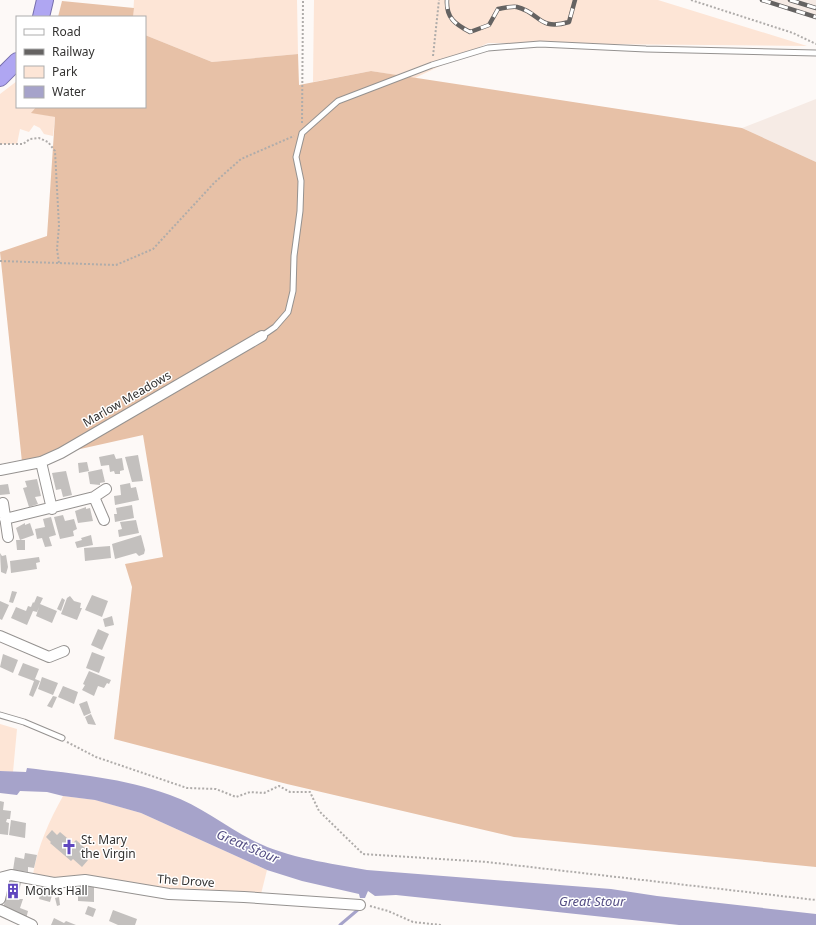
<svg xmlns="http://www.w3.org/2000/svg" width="816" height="925" viewBox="0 0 816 925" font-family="'Noto Sans',sans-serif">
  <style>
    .built { fill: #f6ebe5 }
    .green { fill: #fde5d6 }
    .forest { fill: #e7c1a7 }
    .water { fill: #a6a3ca }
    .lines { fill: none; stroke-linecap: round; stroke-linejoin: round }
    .stream { stroke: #a6a3ca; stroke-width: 3 }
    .building { fill: #c3c0be }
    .service-casing { stroke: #959290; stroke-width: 7 }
    .minor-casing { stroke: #959290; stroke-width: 12 }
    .trunk-casing { stroke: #776fac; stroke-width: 18 }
    .path { stroke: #afacaa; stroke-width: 2; stroke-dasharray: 2 2; stroke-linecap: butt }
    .service { stroke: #fff; stroke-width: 5 }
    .minor { stroke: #fff; stroke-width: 10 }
    .trunk { stroke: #afa6f2; stroke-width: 16 }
    .rail-casing { stroke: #656362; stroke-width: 4.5 }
    .rail { stroke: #fff; stroke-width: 3; stroke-dasharray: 9; stroke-linecap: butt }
    .labels { text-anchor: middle; stroke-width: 3; stroke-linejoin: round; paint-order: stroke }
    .street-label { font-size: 12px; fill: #333231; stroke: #fff }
    .poi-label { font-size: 12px; fill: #333231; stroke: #fff; text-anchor: start }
    .water-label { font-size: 13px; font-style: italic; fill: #554f85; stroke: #fff }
  </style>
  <rect width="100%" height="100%" fill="#fdf9f7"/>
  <path class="built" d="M759,0H816V18Z
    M816,99V162L742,128Z"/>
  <path class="green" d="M134,0H297L298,54L212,62L145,35V17H133Z
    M314,0H658L807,46L488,43L415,78L371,71L313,82Z
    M17,81V107H36L32,112L55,117L53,136L44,134L40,128L34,125L29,132L20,129L17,144H0V94Z
    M0,724L17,729L13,772L0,771Z
    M63,796L96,800L141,813L267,870L261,894L174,889L117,880L54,879L33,874C38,846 49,821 63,796Z"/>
  <path class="forest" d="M62,1L134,8L133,17H58Z
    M145,35L212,62L298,54L299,85L371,71L742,128L816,162V867L514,837L287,784L114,739L132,587L125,564L163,557L143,435L22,462L0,252L47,236L55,117L31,113L36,107H145Z"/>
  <path class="water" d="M27,768C75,774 124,778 170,795C199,805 225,826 252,840C287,858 329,863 367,870L611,889L657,896L816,914V925H679L396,895L375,896L368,891L365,898H360L359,894L302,881L267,870L141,813L95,800L63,796L47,792L20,791L17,795L0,793V771L26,772Z"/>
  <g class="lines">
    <path class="stream" d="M340,925L360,908"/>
  </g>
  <path class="building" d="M114,454L116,459L122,458L124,470L120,471V474H115L114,471L110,472L109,465L101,466L99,457Z
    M138,455L143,481L132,482L125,457Z
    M87,462L89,471L79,473L78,463Z
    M102,469L105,482L100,483V485L90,484L88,472Z
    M66,471L72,495L63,497L61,489L56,490L52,473Z
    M37,479L41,496L35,497L38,504L29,507L23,488L27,487L25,481Z
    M130,483L131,488L136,487L139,500L115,505L114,496L121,495L120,485Z
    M8,484L10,494L0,495V485Z
    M132,505L134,518L115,522L114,514H117L116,508Z
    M86,507V509L90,508L93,521L78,523L75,511Z
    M63,515L65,521L74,519L77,529L73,531L74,536L60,539L54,517Z
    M51,517L56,535L49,537L52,546L45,547L42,538L37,539L35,529L45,527L43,519Z
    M136,520L139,533L119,537L118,530L122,529L120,522Z
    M25,523V525L30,523L34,535L20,540L16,528Z
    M91,535L93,545L77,548L75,542L82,540L81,538Z
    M141,535L145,550L144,554L139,556L136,553L115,559L112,544Z
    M16,540H25V550H17Z
    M110,546L111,558L85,561L84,548Z
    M0,553L2,556L6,555L8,567L6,574L1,572Z
    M39,557L40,562L36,563L37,569L11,573L10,561Z
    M12,591L17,592L13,603L9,602Z
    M92,595L108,601L102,617L85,610Z
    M37,596L43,598L40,604L57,611L52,623L36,616L39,607L37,612L33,611L27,625L11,618L16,607L26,611L28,606L31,607L33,602L34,603Z
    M70,596L74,601L81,603L80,608H82L77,620L61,614L67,598Z
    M62,598L65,600L61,611L57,609Z
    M0,601L9,605L2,620L0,619Z
    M112,616L114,625L105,627L103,619Z
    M98,629L109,634L102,650L91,645Z
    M92,652L105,657L99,673L86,668Z
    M3,654L18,660L13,673L0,667Z
    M23,663L39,669L35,679L40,681L33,697L29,695L34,681L18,675Z
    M89,671L111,680L109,684L107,683L104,688L98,686L94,696L82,690L85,685L83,684Z
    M42,677L58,683L53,695L38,689Z
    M63,686L78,692L74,704L58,697Z
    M53,696L57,697L52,708L47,706Z
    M87,701L91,713L84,716L79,704Z
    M91,714L96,725L88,724L85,717Z
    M0,801L4,802L3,810L11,811L10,819H7L6,822L9,823L8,835L0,834Z
    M11,820L26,823L25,838L9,835Z
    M52,830L57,835L60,832L73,843L76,840L87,850L82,855L88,860L82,867L73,859L71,861L50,843L51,842L46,837Z
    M25,853L37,855L34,868L28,867V872L13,870L15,857L24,859Z
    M10,877L22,879L17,899H23L20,908L28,911L26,919L3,909Z
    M42,886L54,888L50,902L39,899Z
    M73,886H94V902L78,901V895H73Z
    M59,897L60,905L57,906L55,898Z
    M88,906L96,909L93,917L85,914Z
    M113,910L137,919L135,925H118L109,921Z
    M54,918L64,923L66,921L76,925H51Z"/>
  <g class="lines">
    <defs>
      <path id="service" d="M262,336L275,327L288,312L293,291L294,256L300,211L301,181L296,157L302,133L338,101L432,65L488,48L540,44L646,49L816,53
        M0,715L24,722L62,738"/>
      <path id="minor" d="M41,462L52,509
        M0,470L41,462L61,453L262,336
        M94,497L104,520
        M3,503L8,537
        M5,519L94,497L106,489
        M0,636L49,657L64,651
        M0,878L11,875L54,883L85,880L169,894L244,897L360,905
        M0,899L5,877
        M0,910L32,925"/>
      <path id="trunk" d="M41,17L45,0
        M0,78L17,61"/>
    </defs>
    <use href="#service" class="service-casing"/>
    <use href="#minor" class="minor-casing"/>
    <use href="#trunk" class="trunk-casing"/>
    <path class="path" d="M691,0L793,33L816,44
      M433,56L439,0
      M302,123L303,0
      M0,144H23L30,139L39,138L48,142L55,151L59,226L57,249L59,263
      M0,261L116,265L153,249L215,182L241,159L294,136
      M67,742L96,757L187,788L216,789L236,797L250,792L264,793L279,786L290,792H310L319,811L363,854L487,862L816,900
      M370,906L388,911L413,922L441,925"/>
    <use href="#service" class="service"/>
    <use href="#minor" class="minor"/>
    <use href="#trunk" class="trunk"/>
    <defs>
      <path id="rail" d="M447,0C446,18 455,24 470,32L489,25L498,9C504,8 512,6 517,7C541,13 538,31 569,22L575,0
        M762,0L816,17
        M790,0L816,8"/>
    </defs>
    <use href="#rail" class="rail-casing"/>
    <use href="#rail" class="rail"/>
  </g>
  <defs>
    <symbol id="church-bare" viewBox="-9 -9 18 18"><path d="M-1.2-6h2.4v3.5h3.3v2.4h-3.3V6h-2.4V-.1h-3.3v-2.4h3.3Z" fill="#6047bf" stroke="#fff" stroke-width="2.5" paint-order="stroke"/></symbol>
    <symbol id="building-bare" viewBox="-9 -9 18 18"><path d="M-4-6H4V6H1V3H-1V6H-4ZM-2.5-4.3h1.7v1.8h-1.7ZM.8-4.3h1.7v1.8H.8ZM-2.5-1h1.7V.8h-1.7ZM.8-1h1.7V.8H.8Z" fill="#6047bf" stroke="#fff" stroke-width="2.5" paint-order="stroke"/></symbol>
  </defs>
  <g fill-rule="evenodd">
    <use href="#church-bare" x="58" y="836" width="22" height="22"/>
    <use href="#building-bare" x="2" y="880" width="22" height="22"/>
  </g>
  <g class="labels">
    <g class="street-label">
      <text transform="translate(127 399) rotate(-30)" y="4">Marlow Meadows</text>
      <text transform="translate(186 881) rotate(4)" y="4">The Drove</text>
    </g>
    <g class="poi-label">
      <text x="81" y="844">St. Mary<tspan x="81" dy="14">the Virgin</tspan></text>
      <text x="25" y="895">Monks Hall</text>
    </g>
    <g class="water-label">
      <text transform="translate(248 846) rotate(23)" y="5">Great Stour</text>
      <text x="592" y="906">Great Stour</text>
    </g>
  </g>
  <rect x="16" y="16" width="130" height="92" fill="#ffffff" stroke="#adadad"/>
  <rect x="24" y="29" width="20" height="6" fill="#ffffff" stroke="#adadad"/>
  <text x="52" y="36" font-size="12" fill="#333231">Road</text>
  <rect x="24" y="49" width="20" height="6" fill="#656362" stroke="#adadad"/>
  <text x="52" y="56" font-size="12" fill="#333231">Railway</text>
  <rect x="24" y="66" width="20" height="12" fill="#fde5d6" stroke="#adadad"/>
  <text x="52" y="76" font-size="12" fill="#333231">Park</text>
  <rect x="24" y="86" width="20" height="12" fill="#a6a3ca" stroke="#adadad"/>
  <text x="52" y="96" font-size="12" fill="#333231">Water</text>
</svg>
